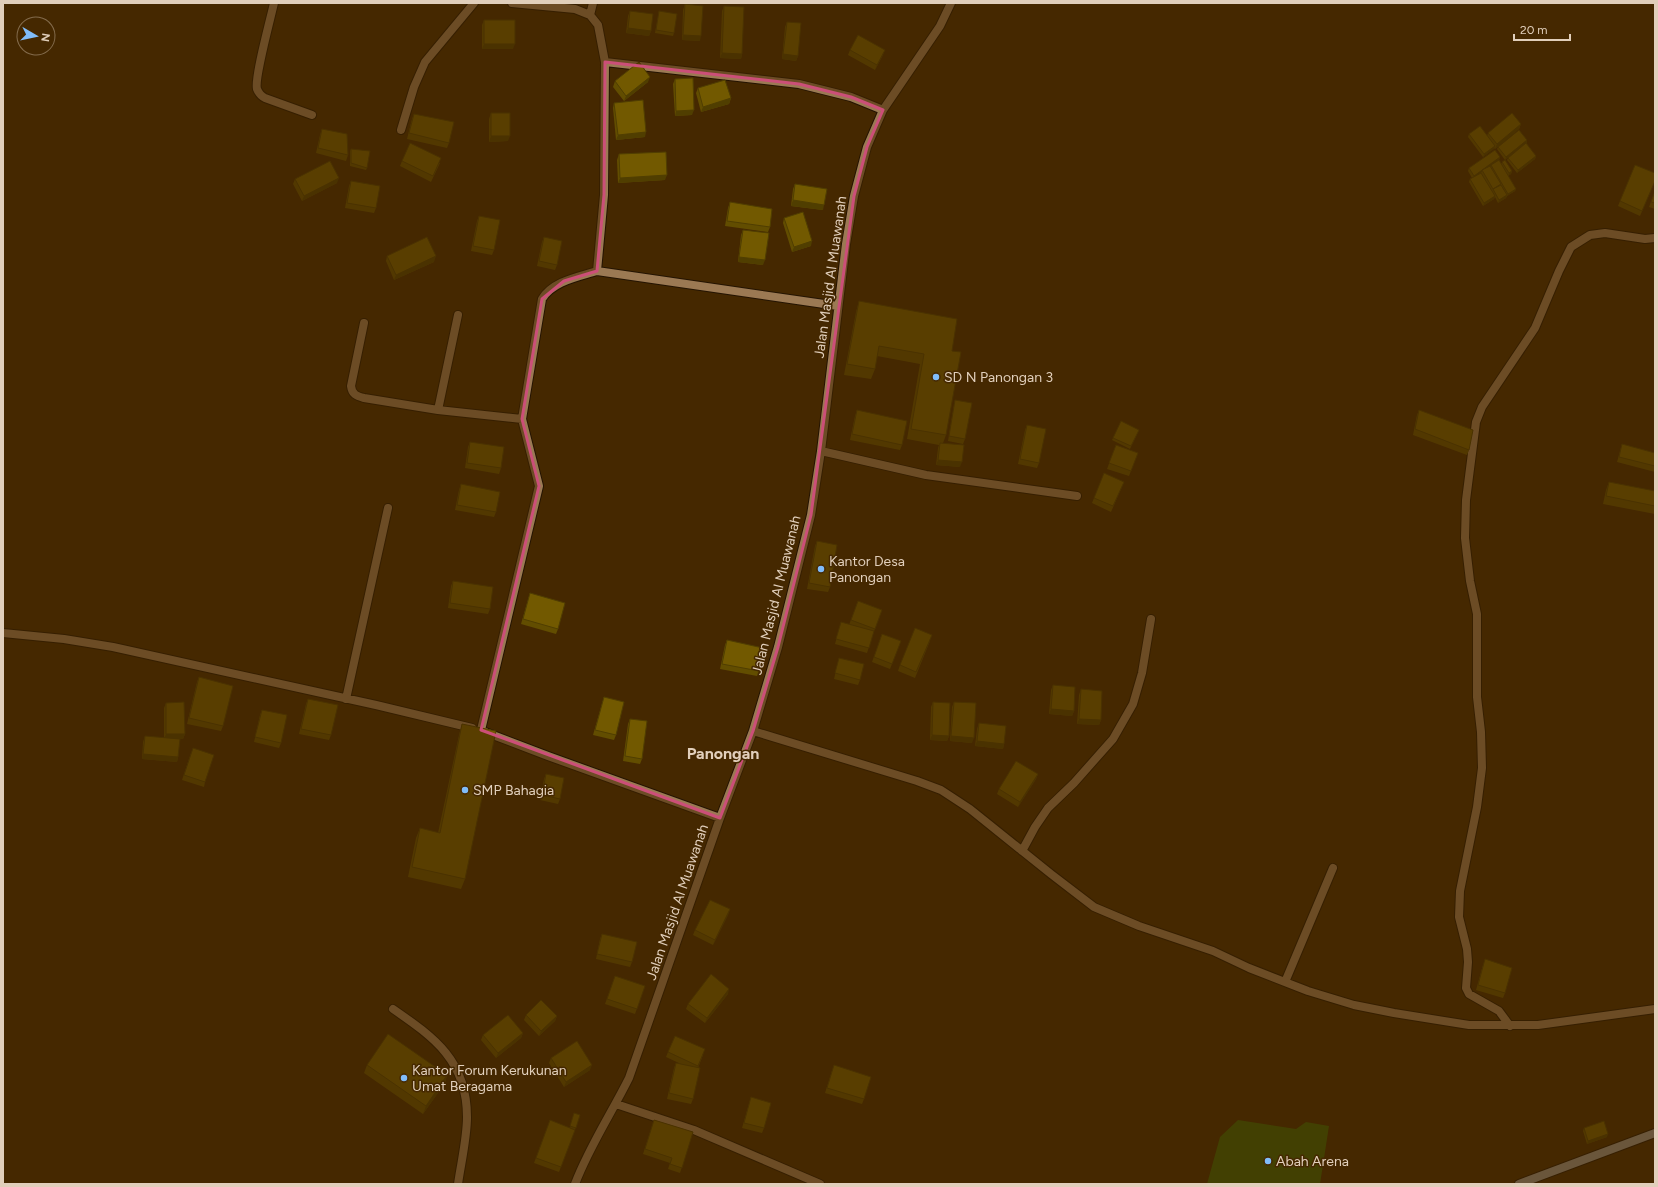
<svg xmlns="http://www.w3.org/2000/svg" width="1658" height="1187" viewBox="0 0 1658 1187" font-family="Figtree,sans-serif">
  <style>
    .green { fill: #3e5e06 }
    .lines { fill: none; stroke-linecap: round; stroke-linejoin: round }
    .service-casing { stroke: #241402; stroke-width: 10 }
    .minor-casing { stroke: #241402; stroke-width: 10 }
    .secondary-casing { stroke: #241402; stroke-width: 10 }
    .service { stroke: #9b7953; stroke-width: 8 }
    .minor { stroke: #9b7953; stroke-width: 8 }
    .secondary { stroke: #978e83; stroke-width: 8 }
    .wall { fill: #624d00 }
    .shaded-wall { fill: #503e00 }
    .building { fill: #725900; stroke: #503e00 }
    .marked { fill: none; stroke: #cb4f78; stroke-width: 3; stroke-linejoin: round }
    .poi-dot { fill: #80bdfa; stroke: #452800; stroke-width: 1.5 }
    .labels { text-anchor: middle; stroke-width: 3; stroke-linejoin: round; paint-order: stroke }
    .street-label { font-size: 14px; fill: #e1cfbb; stroke: #452800 }
    .poi-label { font-size: 14px; fill: #e1cfbb; stroke: #452800; text-anchor: start }
    .quarter-label { font-size: 16px; font-weight: bold; fill: #e1cfbb; stroke: #452800 }
  </style>
  <rect width="100%" height="100%" fill="#452800"/>
  <path class="green" d="M1238,1120L1296,1129L1306,1122L1329,1126L1320,1184H1207L1220,1137Z"/>
  <g class="lines">
    <defs>
      <path id="service" d="M393,1009C435,1038 467,1061 467,1117C467,1138 461,1163 458,1184"/>
      <path id="minor" d="M274,3C271,17 254,79 257,89C259,94 261,96 265,98L312,115
        M512,3L575,9L590,15L598,25L605,62L604,195L597,271
        M590,15L593,3
        M605,62L799,84L851,97L883,110
        M401,130L414,87L425,62L474,3
        M364,323L351,386C352,394 356,396 364,398L438,410L522,419L539,486L481,730
        M438,410L458,315
        M522,419L542,299C553,281 578,277 597,271L838,306
        M821,451L926,475L1077,496
        M3,633L64,639L113,647L376,705L472,728
        M346,699L388,508
        M753,731L917,781L941,790L970,809L1051,874L1094,907L1139,926L1213,951L1249,968L1308,991L1354,1005L1394,1013L1469,1025H1538L1655,1009
        M485,732L548,756L720,818
        M1022,851L1035,827L1048,808L1074,783L1113,739L1133,704L1142,673L1151,619
        M1285,982L1333,868
        M1510,1026L1499,1011L1469,994L1466,988L1468,962L1467,949L1459,917L1460,891L1477,807L1482,768L1481,732L1477,697V614L1470,581L1465,538L1466,500L1476,422L1482,407L1535,328L1559,271L1571,247L1590,235L1605,233L1645,239L1655,238
        M616,1104L694,1130L820,1184
        M575,1184C589,1147 611,1114 629,1078L720,818L753,731L778,647L811,515L821,451L846,244L854,196L867,147L883,110L940,26L951,3"/>
      <path id="secondary" d="M1519,1184L1655,1133"/>
    </defs>
    <use href="#service" class="service-casing"/>
    <use href="#minor" class="minor-casing"/>
    <use href="#secondary" class="secondary-casing"/>
    <use href="#service" class="service"/>
    <use href="#minor" class="minor"/>
    <use href="#secondary" class="secondary"/>
  </g>
  <path class="wall" d="M685,4L700,41L682,40L683,10Z
    M724,6L742,54L741,59L720,58L722,11Z
    M630,11L651,31L649,36L626,33L628,16Z
    M659,11L674,33L673,36L655,33Z
    M484,20L513,49H482V25Z
    M787,22L798,56L796,61L782,59L785,27Z
    M850,50L883,55L875,70L848,55Z
    M675,79L692,115L675,116L673,84Z
    M615,81L648,82L624,101L613,87Z
    M698,88L731,98L729,104L701,112L696,93Z
    M614,103L645,137L616,140L613,108Z
    M491,113L508,141L489,142V119Z
    M414,114L449,143L447,148L407,139L412,119Z
    M1521,124L1519,129L1495,149L1494,148L1483,157L1468,137L1469,134L1487,136L1488,133Z
    M322,129L348,155L346,161L316,153L320,135Z
    M1526,143L1536,156L1535,159L1517,173L1507,160L1508,158L1523,145L1505,160L1497,149L1498,147L1527,143Z
    M351,149L367,168L366,170L350,166V151Z
    M619,154L665,180L618,183L617,160Z
    M1500,157L1499,160L1502,164V162L1512,171L1511,174L1508,176L1516,189L1515,191L1507,196L1506,198L1498,203L1495,197L1494,199L1483,206L1469,182L1470,179L1472,178L1468,171L1469,168Z
    M402,161L440,163L431,182L400,166Z
    M295,179L337,183L302,201L293,184Z
    M351,181L376,208L374,213L345,208L349,186Z
    M1655,181L1640,216L1618,206L1620,201Z
    M795,184L823,210L791,206L793,189Z
    M1655,191V209L1649,207Z
    M730,202L770,227L768,232L725,226L728,208Z
    M479,216L494,250L492,255L471,251L477,221Z
    M784,218L811,246L792,252L783,223Z
    M743,230L763,265L738,262L741,235Z
    M544,237L557,265L555,270L537,266L542,242Z
    M387,256L434,262L394,280L386,261Z
    M859,301L952,351L946,435L943,443L960,467L936,465L938,448L939,445L907,439L920,364L877,356L875,369L871,379L844,375L856,312Z
    M955,400L965,439L963,444L948,441L954,405Z
    M857,410L902,445L900,450L850,440L855,416Z
    M1419,410L1469,450L1467,455L1413,435L1417,415Z
    M1027,425L1039,463L1037,468L1018,464L1025,430Z
    M1139,430L1130,449L1112,440L1113,438Z
    M470,442L501,468L499,474L465,468L468,447Z
    M1622,444L1655,453V472L1617,462Z
    M1116,445L1138,453L1129,476L1107,469Z
    M1124,482L1111,512L1092,503L1094,498Z
    M1609,482L1655,491V514L1603,504L1606,490Z
    M461,484L496,512L494,517L455,510L459,490Z
    M817,541L830,587L828,592L807,589L815,546Z
    M453,581L490,609L488,614L448,608L451,586Z
    M530,593L558,629L556,634L521,624Z
    M858,601L882,610L873,634L867,653L835,644L841,622L849,625Z
    M882,634L901,641L890,669L872,662Z
    M727,640L759,671L757,676L720,669L725,645Z
    M930,641L915,678L898,671L900,665Z
    M839,658L860,680L858,685L834,679Z
    M199,677L223,726L221,731L187,724L197,682Z
    M1053,685L1074,711L1072,716L1049,714L1051,690Z
    M1081,689L1101,720L1099,725L1077,724L1079,695Z
    M604,697L616,735L614,740L593,735Z
    M308,699L331,735L329,740L299,734L306,704Z
    M933,702L949,736L947,741L930,740L931,707Z
    M954,702L972,743L950,741L952,707Z
    M166,703L185,734L183,739H180L178,757L177,762L142,759L143,742L145,736L164,738V708Z
    M262,710L281,743L279,748L254,742L260,715Z
    M630,719L642,759L640,764L623,761L628,724Z
    M979,723L1004,744L1003,749L975,746L977,729Z
    M462,724L465,879L461,889L408,877L416,838L420,828L438,833L459,735Z
    M191,753L205,782L204,787L182,780Z
    M546,774L560,799L558,804L540,800L544,779Z
    M1038,774L1036,779L1018,807L997,794L999,789Z
    M730,909L728,915L713,945L693,935L695,930Z
    M602,934L632,962L630,967L596,959L600,939Z
    M1483,965L1505,993L1503,998L1476,990Z
    M615,976L645,986L635,1014L605,1004Z
    M728,994L705,1023L686,1009L688,1004Z
    M526,1015L557,1016L555,1021L539,1036L524,1020Z
    M523,1033L521,1038L496,1058L481,1040L483,1035Z
    M668,1052L703,1055L698,1068L693,1099L691,1104L667,1099L674,1068L676,1063L681,1064L666,1057Z
    M551,1058L590,1070L564,1087L549,1063Z
    M367,1065L447,1075L445,1083L423,1114L364,1073Z
    M832,1071L864,1099L862,1104L825,1093Z
    M751,1097L764,1128L762,1133L742,1128Z
    M574,1113L580,1115L575,1130L559,1172L534,1163L550,1120L570,1128Z
    M654,1120L693,1132L680,1173L668,1169L670,1163L643,1154Z
    M1584,1128L1607,1137L1587,1144L1583,1131Z"/>
  <path class="shaded-wall" d="M628,28L651,31L649,36L626,33Z
    M683,35L701,36L700,41L682,40Z
    M484,44H515L513,49H482Z
    M885,50L883,55L875,70L877,65Z
    M722,53L742,54L741,59L720,58Z
    M783,54L798,56L796,61L782,59Z
    M650,77L648,82L624,101L626,96Z
    M731,98L729,104L701,112L703,107Z
    M694,110L692,115L675,116L676,111Z
    M1521,124L1519,129L1495,149L1497,144Z
    M646,132L645,137L616,140L618,135Z
    M491,136H510L508,141L489,142Z
    M1527,140V143L1505,160L1506,157Z
    M1495,146L1494,149L1483,157L1484,154Z
    M1536,156L1535,159L1517,173L1518,170Z
    M1500,157L1499,160L1483,171L1482,170V172L1473,178L1474,176Z
    M1512,171L1511,174L1508,176L1509,173Z
    M667,175L665,180L618,183L620,178Z
    M339,178L337,183L302,201L304,196Z
    M1516,189L1515,191L1507,196L1508,194Z
    M1507,195L1506,198L1498,203L1499,200Z
    M1495,196L1494,199L1483,206L1484,203Z
    M793,200L824,205L823,210L791,206Z
    M812,241L811,246L792,252L794,247Z
    M436,256L434,262L394,280L396,275Z
    M739,257L765,260L763,265L738,262Z
    M938,460L962,462L960,467L936,465Z
    M1051,709L1074,711L1072,716L1049,714Z
    M1079,719L1101,720L1099,725L1077,724Z
    M166,734H185L183,739H164Z
    M932,735L949,736L947,741L930,740Z
    M951,736L974,738L972,743L950,741Z
    M977,741L1004,744L1003,749L975,746Z
    M143,754L178,757L177,762L142,759Z
    M1038,774L1036,779L1018,807L1020,802Z
    M730,909L728,915L713,945L715,940Z
    M729,989L728,994L705,1023L707,1018Z
    M557,1016L555,1021L539,1036L541,1031Z
    M523,1033L521,1038L496,1058L498,1053Z
    M592,1065L590,1070L564,1087L566,1082Z
    M447,1075L445,1083L423,1114L426,1106Z
    M1608,1134L1607,1137L1587,1144L1588,1141Z"/>
  <path class="building" d="M685,4L703,6L701,36L683,35Z
    M724,6L744,7L742,54L722,53Z
    M630,11L653,14L651,31L628,28Z
    M659,11L677,14L674,33L656,30Z
    M484,20H515V44H484Z
    M787,22L801,23L798,56L783,54Z
    M858,35L885,50L877,65L850,50Z
    M639,62L650,77L626,96L615,81Z
    M693,78L694,110L676,111L675,79Z
    M725,80L731,98L703,107L698,88Z
    M643,100L646,132L618,135L614,103Z
    M491,113H510V136H491Z
    M1512,113L1521,124L1497,144L1488,133Z
    M414,114L454,122L449,143L409,133Z
    M1480,126L1495,146L1484,154L1469,134Z
    M322,129L347,134L348,155L318,148Z
    M1519,130L1527,140L1506,157L1498,147Z
    M410,143L441,158L433,176L402,161Z
    M1526,143L1536,156L1518,170L1508,158Z
    M351,149L370,151L367,168L351,163Z
    M1495,150L1500,157L1474,176L1469,168Z
    M666,152L667,175L620,178L619,154Z
    M1499,160L1516,189L1508,194L1491,165Z
    M1505,160L1512,171L1509,173L1502,162Z
    M330,161L339,178L304,196L295,179Z
    M1635,165L1655,173V181L1642,211L1620,201Z
    M1490,166L1501,184L1493,189L1482,170Z
    M1481,173L1495,196L1484,203L1470,179Z
    M351,181L380,186L376,208L347,203Z
    M795,184L827,189L824,205L793,200Z
    M1501,185L1507,195L1499,200L1493,189Z
    M1655,191V203L1651,202Z
    M730,202L772,209L770,227L727,221Z
    M803,212L812,241L794,247L784,218Z
    M479,216L500,220L494,250L473,246Z
    M743,230L769,233L765,260L739,257Z
    M427,237L436,256L396,275L387,256Z
    M544,237L562,241L557,265L539,261Z
    M859,301L957,319L952,351L961,352L946,435L911,429L924,354L879,346L875,369L847,364Z
    M955,400L972,403L965,439L949,436Z
    M857,410L907,421L902,445L852,434Z
    M1419,410L1473,430L1469,450L1415,429Z
    M1121,421L1139,430L1131,446L1113,438Z
    M1027,425L1046,429L1039,463L1020,459Z
    M470,442L504,447L501,468L467,463Z
    M940,443L964,445L962,462L938,460Z
    M1622,444L1655,453V466L1619,457Z
    M1116,445L1138,453L1131,471L1109,463Z
    M1104,473L1124,482L1113,506L1094,498Z
    M1609,482L1655,491V506L1606,496Z
    M461,484L500,492L496,512L457,505Z
    M817,541L837,545L830,587L809,583Z
    M453,581L493,587L490,609L450,603Z
    M530,593L565,603L558,629L523,619Z
    M858,601L882,610L875,629L851,620Z
    M841,622L874,631L869,648L836,639Z
    M915,628L932,635L916,672L900,665Z
    M882,634L901,641L892,664L874,657Z
    M727,640L763,648L759,671L722,664Z
    M839,658L864,664L860,680L835,673Z
    M199,677L233,686L223,726L189,718Z
    M1053,685L1075,687L1074,711L1051,709Z
    M1081,689L1102,691L1101,720L1079,719Z
    M604,697L624,702L616,735L595,730Z
    M308,699L338,705L331,735L301,729Z
    M184,702L185,734H166V703Z
    M933,702L950,703L949,736L932,735Z
    M954,702L976,703L974,738L951,736Z
    M262,710L287,715L281,743L255,737Z
    M630,719L647,721L642,759L625,756Z
    M979,723L1006,726L1004,744L977,741Z
    M462,724L496,731L465,879L412,867L420,828L440,833Z
    M145,736L180,739L178,757L143,754Z
    M193,748L214,755L205,782L184,775Z
    M1016,761L1038,774L1020,802L999,789Z
    M546,774L564,778L560,799L542,795Z
    M710,900L730,909L715,940L695,930Z
    M602,934L637,942L632,962L597,954Z
    M1485,959L1512,968L1505,993L1478,985Z
    M711,974L729,989L707,1018L688,1004Z
    M615,976L645,986L637,1009L607,999Z
    M541,1000L557,1016L541,1031L526,1015Z
    M508,1015L523,1033L498,1053L483,1035Z
    M388,1034L447,1075L426,1106L367,1065Z
    M675,1036L705,1049L698,1066L668,1052Z
    M577,1041L592,1065L566,1082L551,1058Z
    M676,1063L700,1068L693,1099L669,1093Z
    M834,1065L871,1077L864,1099L827,1088Z
    M751,1097L771,1103L764,1128L744,1123Z
    M574,1113L580,1115L576,1128L570,1126Z
    M550,1120L575,1130L561,1167L536,1158Z
    M654,1120L693,1132L682,1168L670,1164L672,1158L645,1149Z
    M1604,1121L1608,1134L1588,1141L1584,1128Z"/>
  <path d="M0 0H1658V1187H0ZM605,62L799,84L851,97L883,110L867,147L854,196L811,515L778,647L753,731L720,818L481,730L539,486L522,419L542,299L564,281L597,271L604,195Z" fill="#452800" fill-opacity=".55" fill-rule="evenodd"/>
  <path class="marked" d="M605,62L799,84L851,97L883,110L867,147L854,196L811,515L778,647L753,731L720,818L481,730L539,486L522,419L542,299L564,281L597,271L604,195Z"/>
  <g class="poi-dot">
    <circle cx="936" cy="377" r="4"/>
    <circle cx="821" cy="569" r="4"/>
    <circle cx="465" cy="790" r="4"/>
    <circle cx="404" cy="1078" r="4"/>
    <circle cx="1268" cy="1161" r="4"/>
  </g>
  <g class="labels">
    <g class="street-label">
      <text transform="translate(830 277) rotate(-82)" y="5">Jalan Masjid Al Muawanah</text>
      <text transform="translate(776 595) rotate(-76)" y="5">Jalan Masjid Al Muawanah</text>
      <text transform="translate(677 902) rotate(-71)" y="5">Jalan Masjid Al Muawanah</text>
    </g>
    <g class="poi-label">
      <text x="944" y="382">SD N Panongan 3</text>
      <text x="829" y="566">Kantor Desa<tspan x="829" dy="16">Panongan</tspan></text>
      <text x="473" y="795">SMP Bahagia</text>
      <text x="412" y="1075">Kantor Forum Kerukunan<tspan x="412" dy="16">Umat Beragama</tspan></text>
      <text x="1276" y="1166">Abah Arena</text>
    </g>
    <g class="quarter-label">
      <text x="723" y="759">Panongan</text>
    </g>
  </g>
  <rect width="1658" height="1187" fill="none" stroke="#e1cfbb" stroke-width="8"/>
  <g transform="translate(36 36) rotate(99)"><circle r="19" fill="#452800" stroke="#836b4b"/>
  <path d="M0-3L7 15L0 10L-7 15Z" fill="#80bdfa"/>
  <text y="-6" font-size="11" font-weight="bold" text-anchor="middle" fill="#e1cfbb">N</text>
  </g>
  <path d="M1514 34v6h56v-6" fill="none" stroke="#e1cfbb" stroke-width="2"/>
  <text x="1520" y="34" font-size="12" fill="#e1cfbb" stroke="#452800" stroke-width="3" paint-order="stroke">20 m</text>
</svg>
